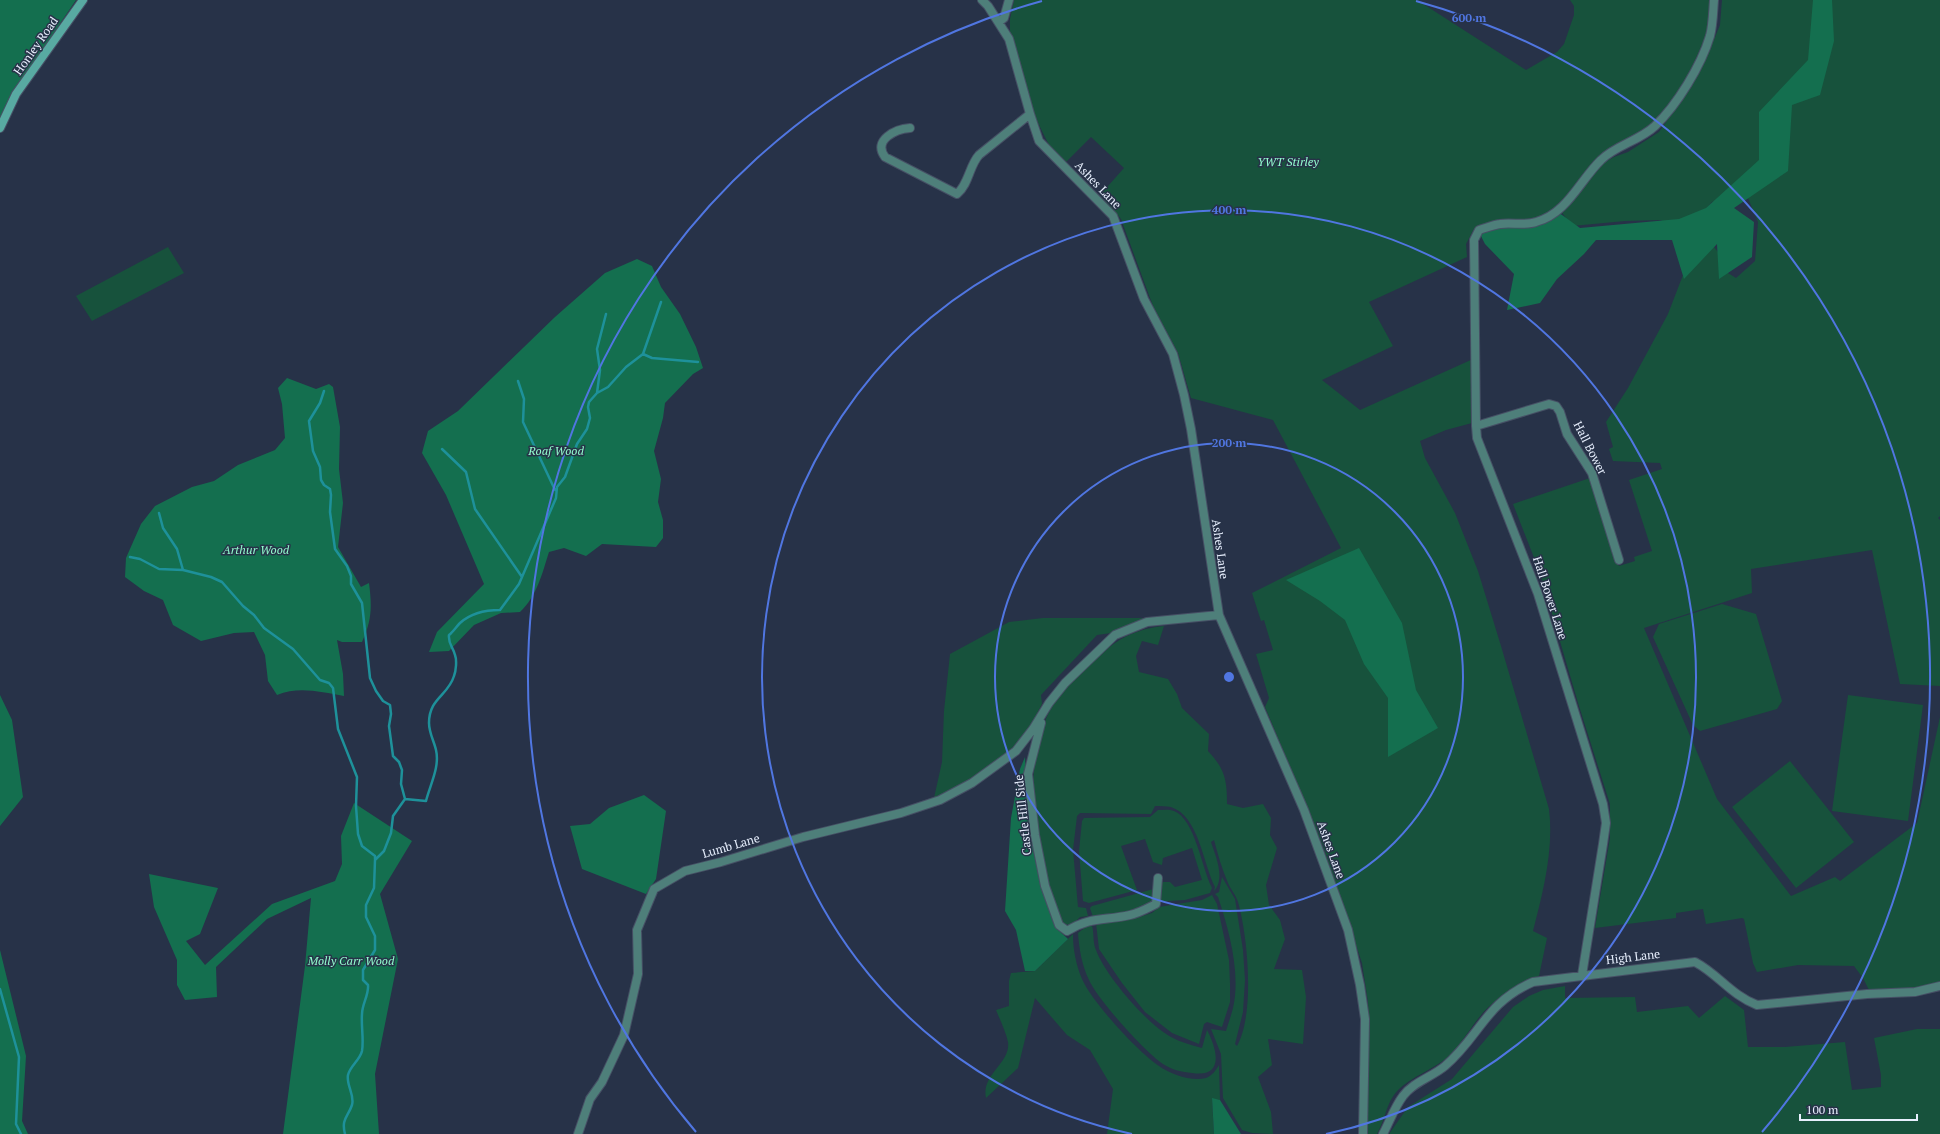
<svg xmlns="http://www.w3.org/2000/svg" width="1940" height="1134" viewBox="0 0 1940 1134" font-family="'PT Serif',serif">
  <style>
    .green { fill: #17523c; fill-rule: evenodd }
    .forest { fill: #146f4f }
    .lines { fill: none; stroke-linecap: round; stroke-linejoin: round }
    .stream { stroke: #1e919a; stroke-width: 2.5 }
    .street-casing { stroke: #465065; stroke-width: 10 }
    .secondary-casing { stroke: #465065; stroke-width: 10 }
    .street { stroke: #4e7f7a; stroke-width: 8 }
    .secondary { stroke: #58aaa2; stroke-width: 8 }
    .ring { fill: none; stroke: #5076e1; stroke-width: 2 }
    .labels { text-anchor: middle; stroke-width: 3; stroke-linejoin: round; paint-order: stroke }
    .street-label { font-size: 12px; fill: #e7effd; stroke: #273248 }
    .park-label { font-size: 12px; font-style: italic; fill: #92fdce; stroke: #273248 }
    .centre { fill: #5076e1; stroke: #273248; stroke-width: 2 }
    .ring-label { font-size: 12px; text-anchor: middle; font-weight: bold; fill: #5076e1; stroke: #273248; stroke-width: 3; stroke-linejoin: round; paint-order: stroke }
  </style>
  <rect width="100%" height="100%" fill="#273248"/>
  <path class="green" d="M1014,0H1417L1526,70L1557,52L1564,44L1574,15V6L1570,0H1711L1707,35L1682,88L1657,119L1647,129L1624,144L1554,209L1537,218L1494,222L1474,229L1466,244L1467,257L1369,302L1393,346L1322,380L1360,410L1473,359L1472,423L1446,430L1420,441L1425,458L1455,513L1478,571L1501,646L1549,809C1554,850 1543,892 1533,931L1547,938L1539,976C1515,986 1493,999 1477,1020C1468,1032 1460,1045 1449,1056C1434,1070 1406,1078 1394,1095C1386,1106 1384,1122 1377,1134H1368L1367,1127L1369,1033L1368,1002L1362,963L1323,846L1265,707L1269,698L1256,654L1273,650L1264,620L1261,621L1252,593L1341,548L1273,420L1191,398L1178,353L1153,306L1121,219L1100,195L1124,168L1091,137L1065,163L1051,149L1034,115L1015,45L1010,33V19Z
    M1722,0H1940V516L1938,518L1940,520V686L1900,684L1872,550L1751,569L1752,593L1644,628L1717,799L1791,896L1835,877L1840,881L1917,823L1940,717V983L1918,989L1870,992L1863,978L1854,966L1798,965L1757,972L1753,963L1744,919L1742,918L1706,924L1703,909L1676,913V918L1595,928L1610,838V804L1579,706L1540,573L1513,504L1590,478L1619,566L1635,561L1634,557L1652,551L1629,480L1662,469L1660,463L1613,461L1609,449L1613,447L1606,422L1628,388L1668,314L1693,249L1685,229L1660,220L1625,221L1572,226L1560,210L1605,162L1614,157L1628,152L1659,132L1678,105L1715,37L1720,25ZM1733,194L1748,198L1758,222L1755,261L1736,278L1728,273C1723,251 1706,240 1692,224L1712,202Z
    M168,247L184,273L92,321L76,296Z
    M1722,604L1756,614L1782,701L1777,709L1700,731L1693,725L1653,637L1659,624Z
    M1043,618H1144L1111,633L1097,635L1041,695L1042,704L1024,739L991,765L967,781L934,798L942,762L944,711L950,654L1009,622Z
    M1164,626L1158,645L1142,641L1136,656L1139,672L1168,679L1177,694L1182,708L1209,734L1208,751C1225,769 1227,780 1227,804L1243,808L1263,804L1271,818L1270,835L1277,848L1266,885L1269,905L1280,920L1285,939L1274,969L1302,970L1306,997L1303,1044L1268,1039L1272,1065L1258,1077L1271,1112L1273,1134L1252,1133L1242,1130L1223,1098L1221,1054L1211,1029L1226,1031C1228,1024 1231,1016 1233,1008C1241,973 1229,930 1218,897L1215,894L1219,892L1222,877L1235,899L1243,950L1245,980L1243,1012L1235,1044L1237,1046C1255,1014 1248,937 1238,902C1236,895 1231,890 1228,883C1222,869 1218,855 1214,840L1211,842C1215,855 1226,878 1214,891L1215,887C1203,864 1199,816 1171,807C1166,806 1160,806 1155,806L1151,814L1080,813L1077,816L1073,850L1078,907L1086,908L1088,916L1080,917L1071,926L1063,923C1040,865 1022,797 1041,735C1044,727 1045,719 1049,712C1058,695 1073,681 1086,668C1111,644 1127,630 1164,626Z
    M1848,695L1923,705L1908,821L1832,811Z
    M1790,761L1854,842L1796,888L1732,807Z
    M1158,810C1163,810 1169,809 1174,811C1195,819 1202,869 1212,888L1210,893L1185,900L1152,902L1130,911L1093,917L1090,908L1092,906L1157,888L1163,882H1170L1175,887L1202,880L1192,848L1163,858L1162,865L1153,862L1145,839L1121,846L1137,890L1089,903L1083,901L1079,851L1082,821L1084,818L1150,817Z
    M1212,895L1217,904L1229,960L1230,984V1002L1222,1027L1207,1022L1204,1024L1199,1044L1172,1033L1145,1012L1122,983L1099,949L1096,923L1139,917L1152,913L1159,907L1202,900Z
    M1091,923C1095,932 1092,941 1096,950C1105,975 1147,1024 1171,1037C1180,1042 1191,1045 1202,1048L1207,1030C1217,1049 1225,1078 1192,1073C1182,1072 1172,1070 1163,1064C1145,1052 1098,1000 1089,980C1082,966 1079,948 1078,933Z
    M1073,934C1073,950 1076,965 1082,979C1092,1002 1138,1052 1159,1066C1170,1074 1192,1082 1206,1078C1212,1076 1216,1070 1219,1065L1220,1100L1212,1099L1214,1134H1107L1113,1089L1090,1050L1067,1035L1035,998L1018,1068L986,1098C981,1074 1011,1063 1008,1042C1006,1032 1000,1020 996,1010L1009,1006V981L1011,973L1035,971Z
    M1565,986V998L1635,997L1637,1012L1688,1006L1699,1018L1725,996L1744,1010L1748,1047H1785L1845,1042L1852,1090L1881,1087V1075L1874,1038L1917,1029H1940V1134H1389L1408,1107L1452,1079L1513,1007L1529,996L1543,990Z"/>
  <path class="forest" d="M0,0H76L11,96L0,118Z
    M1813,0H1832L1834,41L1820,95L1792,105L1788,171L1734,208L1754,222L1752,257L1719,279L1717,244L1684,279L1672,240H1596L1584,254L1557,279L1540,303L1507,310L1514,274L1485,244L1480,234L1500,228L1537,226L1558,212L1580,228L1679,219L1706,208L1759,160V112L1808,60Z
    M637,259L652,266L661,287L680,314L696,347L703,368L693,374L665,403L663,418L654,451L661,479L658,502L663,520V538L656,547L602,544L586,556L564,548L549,552C542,574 537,596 520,612L501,613L474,625L449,651L429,652L437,632L484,584L446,495L422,453L428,431L458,411L555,317L605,273Z
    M287,378L316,389L329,384L333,387L340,427L339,469L343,503L338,547L361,587L369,583C372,607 372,620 362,642H342L337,640L343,674L344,696C321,692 299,686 277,695L268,681L265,655L254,632L234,633L201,641L173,625L163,600L144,591L125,577L126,558L141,524L155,506L192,487L214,481L238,465L275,450L285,438L282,404L278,388Z
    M1359,548L1402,623L1416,690L1438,728L1388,757V698L1364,664L1345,620L1320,601L1286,580Z
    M0,695L12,720L23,797L0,826Z
    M1025,757L1029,831L1041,886L1055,927L1068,939L1035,971H1025L1016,930L1005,911L1011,818L1020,769Z
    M644,795L666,811L656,879L646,894L582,869L570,826L590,824L609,808Z
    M354,803L412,841L380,894L398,959L375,1074L379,1134H283L305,966L311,898L267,919L216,967L217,997L185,1000L177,985V960L154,907L149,874L218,888L200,934L186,941L205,965L272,904L335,881L342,864L341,836Z
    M0,950L26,1056L22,1121L28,1134H0Z
    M1212,1098L1220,1100L1241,1134H1214Z"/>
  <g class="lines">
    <path class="stream" d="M643,354L661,302
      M518,381L524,399L523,422L555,490
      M324,391L320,403L309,421L313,451L320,467L321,480L324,485L330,489L331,495L330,512L335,549L347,566L351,576V584L362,603L370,678L376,691L383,701L390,705L391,714L389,726L393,756L399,762L402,770L401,784L405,799
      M597,393L600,370L597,349L606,314
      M442,449L466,472L475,509L522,577
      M159,513L163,528L177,549L183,570
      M130,557L140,559L159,569L183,570L211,577L222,582L243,606L254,615L264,628L293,649L320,680L329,683L333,688L338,729L357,777L356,806L358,834L362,846L375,856V859
      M0,989L19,1057L16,1124L21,1134
      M345,1134C341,1119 348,1117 352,1105C355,1095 346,1085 348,1075C350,1066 360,1060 362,1051C364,1040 361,1026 362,1014C362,1004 369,995 368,985L363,980V970L375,950V936L366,917V905L374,888L375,860L384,851L391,833L393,816L405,799L426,801C430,785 440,767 436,750C434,741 429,733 429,723C429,698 448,696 454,676C456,671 457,660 455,655C453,647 448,644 449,635C453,632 456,627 460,623C471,613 486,610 500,610L519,584L556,498L557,487L565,477L577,444L587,429L590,418L588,407L589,402L597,393L608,387L626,367L643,354L652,358L698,362"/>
    <defs>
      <path id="street" d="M982,0L988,6L1009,39L1030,114L1039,141L1113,216L1144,299L1173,354L1184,395L1191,429L1219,615L1304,810L1348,930L1360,985L1365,1019L1363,1134
        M999,22L1004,18L1009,0
        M910,128C896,129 872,140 885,157L957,194C969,184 969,166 979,155L1030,114
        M1476,426L1549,404L1556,406L1560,412L1567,434L1592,473L1619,560
        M1041,723L1028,774L1035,835L1045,886L1059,925L1067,931C1091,916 1105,921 1130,915C1139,913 1148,908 1156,904L1158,878
        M1582,975L1603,844L1606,823L1603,804L1538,594L1477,438L1476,426L1474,240L1479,230C1486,228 1493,225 1500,224C1511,222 1525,226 1536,222C1567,214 1580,180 1601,160C1616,145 1639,141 1655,126C1677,105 1701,66 1710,36C1713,25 1713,12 1714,0
        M578,1134L590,1099L602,1082L624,1035L638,974L637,930L654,889L685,871L721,862L803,837L901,813L940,800L972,783L1016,751L1033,729L1049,703L1065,683L1115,635L1147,622L1219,615
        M1383,1134C1390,1121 1394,1108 1403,1096C1413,1082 1432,1077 1445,1066C1480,1036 1485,1003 1533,982L1695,962C1718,974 1731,995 1757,1005L1867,994L1915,992L1940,986"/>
      <path id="secondary" d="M0,128L16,94L83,0"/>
    </defs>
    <use href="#street" class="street-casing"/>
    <use href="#secondary" class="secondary-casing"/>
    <use href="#street" class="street"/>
    <use href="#secondary" class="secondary"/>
  </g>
  <g class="ring">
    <circle cx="1229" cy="677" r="234"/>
    <path d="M1132 1134A467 467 0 1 1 1326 1134"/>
    <path d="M696 1132A701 701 0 0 1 1042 1M1416 1A701 701 0 0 1 1762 1132"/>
  </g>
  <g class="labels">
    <g class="street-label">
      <text transform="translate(36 46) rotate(-55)" y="4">Honley Road</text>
      <text transform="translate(1098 185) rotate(46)" y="4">Ashes Lane</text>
      <text transform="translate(1590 448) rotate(63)" y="4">Hall Bower</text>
      <text transform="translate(1220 549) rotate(82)" y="4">Ashes Lane</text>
      <text transform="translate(1550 598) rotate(72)" y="4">Hall Bower Lane</text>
      <text transform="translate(1023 815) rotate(-96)" y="4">Castle Hill Side</text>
      <text transform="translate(731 846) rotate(-16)" y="4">Lumb Lane</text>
      <text transform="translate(1331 850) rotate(70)" y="4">Ashes Lane</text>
      <text transform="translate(1633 957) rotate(-7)" y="4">High Lane</text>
    </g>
    <g class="park-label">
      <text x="1288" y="166">YWT Stirley</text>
      <text x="556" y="455">Roaf Wood</text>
      <text x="256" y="554">Arthur Wood</text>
      <text x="351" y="965">Molly Carr Wood</text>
    </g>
  </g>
  <circle cx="1229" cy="677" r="6" class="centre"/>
  <g class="ring-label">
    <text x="1469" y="22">600 m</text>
    <text x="1229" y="214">400 m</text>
    <text x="1229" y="447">200 m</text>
  </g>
  <path d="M1800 1114v6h117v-6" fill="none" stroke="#e7effd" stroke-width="2"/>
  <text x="1806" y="1114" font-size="12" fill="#e7effd" stroke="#273248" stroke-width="3" paint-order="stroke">100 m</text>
</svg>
